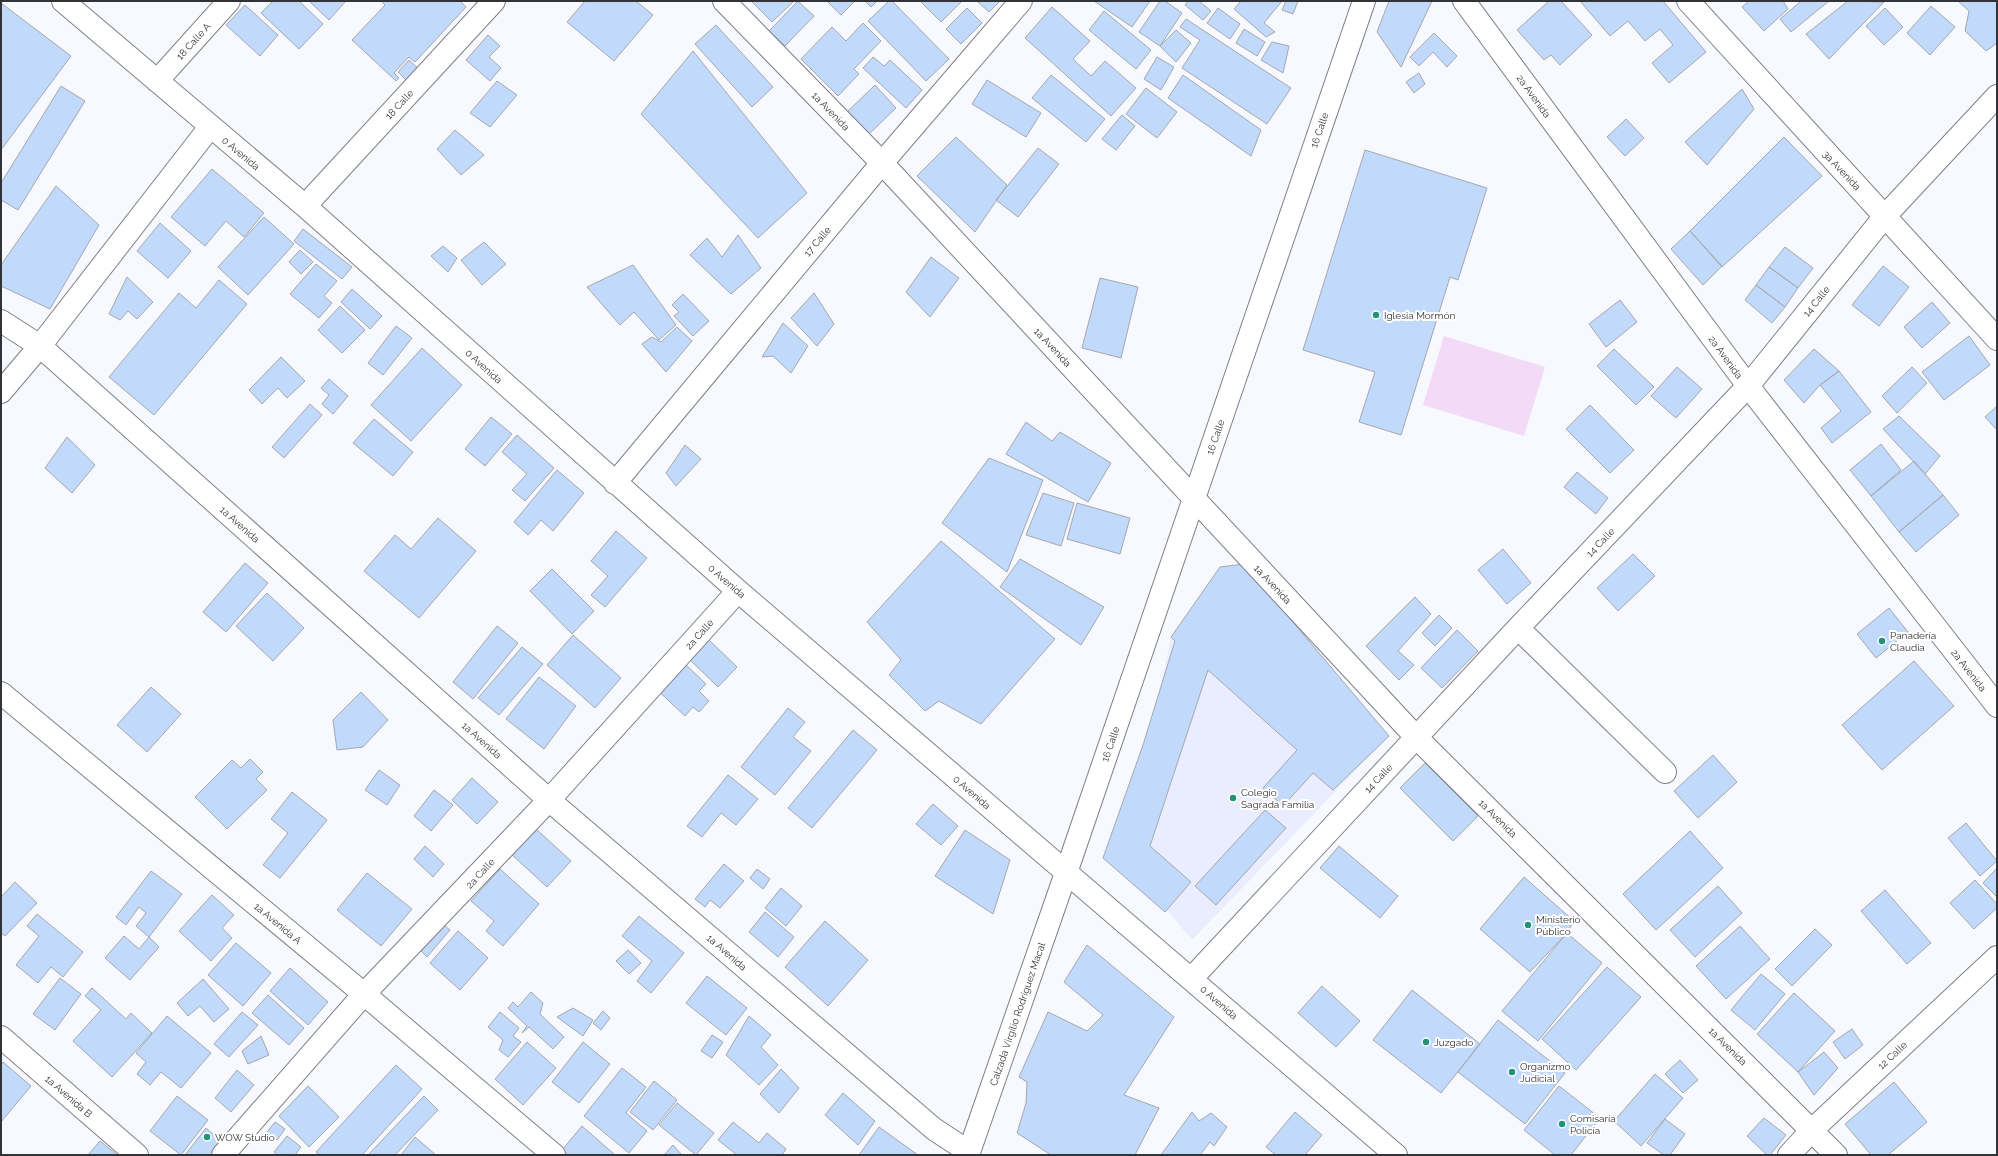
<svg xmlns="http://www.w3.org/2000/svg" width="1998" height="1156" viewBox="0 0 1998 1156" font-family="Raleway,sans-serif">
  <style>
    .built { fill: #eaedfd }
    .green { fill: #f3dbf8 }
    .building { fill: #c1d9fb; stroke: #a3a8af }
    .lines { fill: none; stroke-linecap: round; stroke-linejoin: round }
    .minor-casing { stroke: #7f8088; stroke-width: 24 }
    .minor { stroke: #fff; stroke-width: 22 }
    .poi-dot { fill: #219376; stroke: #fff; stroke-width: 1.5 }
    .labels { text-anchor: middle; stroke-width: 4; stroke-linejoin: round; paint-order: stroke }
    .street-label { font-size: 10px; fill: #323336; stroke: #fff }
    .poi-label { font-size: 10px; fill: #323336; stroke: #fff; text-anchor: start }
  </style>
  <rect width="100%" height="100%" fill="#f8f9fe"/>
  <path class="built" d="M1244,564L1389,736L1192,940L1125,861L1171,637L1220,567Z"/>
  <path class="green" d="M1444,336L1545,367L1524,436L1423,405Z"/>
  <path class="building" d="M273,1H299L323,24L299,49L261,13Z
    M309,1H346L329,20Z
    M381,1H460L466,7L415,62L409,57L394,73L399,78L396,81L352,40L385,5Z
    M585,1H636L653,15L614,61L567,22Z
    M751,1H794L772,22Z
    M798,1L814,16L785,46L769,31Z
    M827,1H855L841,15Z
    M865,1H877L871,7Z
    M889,1H892L949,59L926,81L868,21Z
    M920,1H960L961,2L941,22Z
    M977,1H1000L989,12Z
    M1094,1H1150L1132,27Z
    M1160,1H1165L1182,13L1160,46L1139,32Z
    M1188,1H1199L1211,11L1203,20L1185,5Z
    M1241,1H1282L1264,23L1275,32L1266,37L1234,9Z
    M1286,1H1298L1293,14L1282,10Z
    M1389,1H1432L1401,67L1377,32Z
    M1549,1H1561L1592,35L1560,65L1551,55L1544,60L1517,30Z
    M1580,1H1663L1706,52L1669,83L1652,63L1673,45L1660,29L1645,41L1628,21L1610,36Z
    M1749,1H1783L1788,9L1764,31L1742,7Z
    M1801,1H1829L1791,32L1780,19Z
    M1848,1L1884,2L1829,59L1806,34Z
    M1958,1H1997V43L1986,51L1965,31L1969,11Z
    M1,3L71,56L1,150Z
    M245,5L278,35L260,56L226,25Z
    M1931,6L1955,27L1930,55L1907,33Z
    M1052,7L1090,41L1073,59L1091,76L1105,61L1136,88L1111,116L1025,38Z
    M967,8L982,23L961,44L946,29Z
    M1218,8L1240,24L1230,39L1207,23Z
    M1885,8L1903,27L1884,45L1866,26Z
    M1104,11L1151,50L1136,69L1089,30Z
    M1186,19L1291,88L1267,124L1182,68L1200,40L1180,27Z
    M863,23L881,41L854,69L859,74L838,96L801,59L832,27L846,41Z
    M716,25L773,87L752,107L695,44Z
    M1244,29L1265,42L1257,56L1236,43Z
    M1176,30L1191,43L1176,62L1160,46Z
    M1434,33L1457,56L1447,67L1433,52L1419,66L1410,57Z
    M488,35L500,46L489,57L501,68L490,81L466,60Z
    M1272,42L1289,46L1283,73L1261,60Z
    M693,51L807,193L758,238L641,114Z
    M873,57L884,66L890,60L922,90L906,108L863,68Z
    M1157,57L1174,67L1161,90L1144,79Z
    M409,60L422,72L410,84L398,72Z
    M1419,73L1425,84L1414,93L1406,82Z
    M1051,75L1105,119L1086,142L1032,98Z
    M1183,75L1261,130L1251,156L1168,98Z
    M987,80L1041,113L1026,137L972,104Z
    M497,81L517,95L490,127L470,113Z
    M875,85L896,108L867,136L846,113Z
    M61,86L85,101L18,210L1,200V183Z
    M1146,88L1177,112L1157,138L1126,114Z
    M1742,89L1754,109L1707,165L1685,142Z
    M1122,115L1135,126L1116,150L1102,139Z
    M1626,119L1644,138L1625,156L1607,137Z
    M455,130L484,155L461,175L437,149Z
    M956,137L1007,185L975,232L917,176Z
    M1784,137L1822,176L1722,267L1690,231Z
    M1038,148L1059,164L1018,217L996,200Z
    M1365,150L1487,188L1458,280L1450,277L1401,435L1359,422L1375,372L1303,350Z
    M212,169L264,213L244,237L226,221L205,246L171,217Z
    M56,186L99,225L50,309L1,286V265Z
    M264,217L294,244L248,295L218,267Z
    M160,223L191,251L168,278L137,251Z
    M303,229L352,267L342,279L294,241Z
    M1690,231L1722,266L1703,285L1671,249Z
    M738,235L761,268L731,294L690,255L707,238L722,257Z
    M484,242L506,264L482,285L461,260Z
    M443,246L457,258L448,272L431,256Z
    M1785,247L1813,268L1798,288L1769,267Z
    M300,250L313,262L301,274L289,262Z
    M931,257L959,278L930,317L906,292Z
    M316,264L337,281L324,296L332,303L319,318L290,294Z
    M633,265L676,325L659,340L634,312L620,325L587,287Z
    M1883,266L1909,287L1879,326L1852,305Z
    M1769,267L1798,288L1785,307L1756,285Z
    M127,277L153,302L137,319L128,311L120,320L109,314Z
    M1100,278L1138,287L1121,358L1082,348Z
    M219,280L247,304L154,415L109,377L179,293L196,308Z
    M1756,285L1785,307L1772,323L1745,300Z
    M352,289L382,316L370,329L341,302Z
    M814,293L834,324L817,346L791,318Z
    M683,294L709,321L693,336L674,316L679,312L672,305Z
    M1620,300L1637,322L1606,347L1589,324Z
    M1932,302L1950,323L1922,348L1904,327Z
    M340,306L365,330L342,353L318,330Z
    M783,323L808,346L791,373L773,356L762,357Z
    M396,326L412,338L383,375L368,363Z
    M677,327L692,341L666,372L642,344L652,337L661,342Z
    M1969,336L1990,365L1944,400L1922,372Z
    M422,348L462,385L411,441L371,405Z
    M1614,349L1654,387L1636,405L1597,366Z
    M1814,349L1839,371L1820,385L1804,403L1784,380Z
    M281,357L305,381L287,398L278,388L262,404L249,390Z
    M1677,367L1702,389L1676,418L1651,396Z
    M1912,367L1927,383L1897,413L1882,396Z
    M1839,371L1871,412L1832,443L1821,428L1841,411L1820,385Z
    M329,379L348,396L333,414L322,404L329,395L321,388Z
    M310,404L322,415L284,458L272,447Z
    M1590,405L1634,450L1610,473L1566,429Z
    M1997,406V430L1985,417Z
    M1899,416L1940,456L1925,474L1883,429Z
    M491,417L512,434L485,466L465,449Z
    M374,419L413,452L393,476L353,443Z
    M1026,422L1052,441L1060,432L1111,463L1088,502L1006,454Z
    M517,435L554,468L525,501L512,490L527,474L502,452Z
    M67,437L95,465L72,493L45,468Z
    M1881,444L1901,470L1871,496L1850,470Z
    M685,445L701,459L676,486L666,473Z
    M989,458L1043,480L1007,572L942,523Z
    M1914,461L1943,495L1899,532L1871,496Z
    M557,470L584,493L553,531L541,520L528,535L514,522Z
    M1577,472L1608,498L1596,514L1564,487Z
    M1043,493L1074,503L1061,546L1026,535Z
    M1943,495L1959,515L1916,552L1899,532Z
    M1077,503L1130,518L1120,554L1067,539Z
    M438,518L476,551L419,618L364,571L395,535L411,549Z
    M616,531L647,558L605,607L591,595L608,576L591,561Z
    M941,541L1055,639L981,724L939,701L925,711L889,675L901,660L867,622Z
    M1503,549L1531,583L1507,604L1478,570Z
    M1633,554L1655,576L1618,611L1597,588Z
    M1020,559L1104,607L1081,645L1000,587Z
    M245,563L268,583L226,632L203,612Z
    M1244,564L1389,736L1333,790L1313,773L1283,806L1263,788L1297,750L1208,670L1150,846L1191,882L1165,912L1103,858L1143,745L1175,641L1171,637L1220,567Z
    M552,569L594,611L572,634L530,591Z
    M267,593L304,628L273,661L236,626Z
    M1415,597L1431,614L1398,651L1414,665L1399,680L1366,646Z
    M1889,608L1908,632L1876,658L1857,634Z
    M1439,615L1452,628L1435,646L1422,633Z
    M497,626L518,643L473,699L453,682Z
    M1457,630L1478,651L1442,688L1421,668Z
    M573,635L621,678L595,708L547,665Z
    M707,638L737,667L718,687L688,658Z
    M522,647L543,664L499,715L478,698Z
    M680,659L706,684L699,691L709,701L699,712L693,707L685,716L654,687Z
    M1914,661L1954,706L1882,770L1842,725Z
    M539,677L576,706L544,749L506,719Z
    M151,687L181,714L147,752L117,725Z
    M361,692L388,720L363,747L337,750L333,720Z
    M788,708L805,722L793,737L811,751L775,795L741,767Z
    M853,730L877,750L812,828L788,808Z
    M1713,755L1737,782L1698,818L1674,791Z
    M250,759L263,772L256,779L267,790L227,829L195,797L232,760L241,768Z
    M1425,763L1478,816L1453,841L1400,788Z
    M379,770L400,785L387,805L365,790Z
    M728,775L758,799L736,825L721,813L702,837L687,826Z
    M472,778L498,802L477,824L452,800Z
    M434,790L453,805L431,831L414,816Z
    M292,792L327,820L280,878L263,865L288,833L271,819Z
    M933,804L958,826L941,845L916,824Z
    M1265,810L1286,828L1216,905L1195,886Z
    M1966,823L1997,861L1980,876L1948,838Z
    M534,827L571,861L547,887L510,853Z
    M965,830L1010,860L993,914L935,876Z
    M1690,831L1723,868L1656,930L1623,894Z
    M425,846L444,864L433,877L414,859Z
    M1339,846L1398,896L1380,918L1320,868Z
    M724,864L744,881L720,908L710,900L705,907L695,899Z
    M1997,868V897L1983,883Z
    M500,869L539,904L503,946L486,931L494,921L471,901Z
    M757,869L770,879L763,889L750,878Z
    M151,871L182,894L149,937L136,926L146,913L139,907L126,925L116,917Z
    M367,873L412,909L381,946L337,910Z
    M1524,877L1574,921L1567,933L1530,972L1480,929Z
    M1975,880L1997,904V908L1974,929L1950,903Z
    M15,882L37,903L5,936L1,933V897Z
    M1718,886L1742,913L1695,957L1670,930Z
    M781,888L802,906L786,926L765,908Z
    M1885,890L1931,943L1907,964L1861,911Z
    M212,895L234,915L222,928L232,938L211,961L179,931Z
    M765,912L794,937L778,957L749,932Z
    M37,914L83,952L63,977L51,967L38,983L16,965L39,936L27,926Z
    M639,916L684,953L651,993L637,981L652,961L622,936Z
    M825,921L868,960L828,1006L785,967Z
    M441,923L450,930L427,957L419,949Z
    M1740,926L1770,959L1726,999L1696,966Z
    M1815,929L1832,945L1792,986L1775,969Z
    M458,931L488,958L460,990L430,963Z
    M1567,933L1602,963L1538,1041L1502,1011Z
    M124,936L139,949L149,937L159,947L130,980L105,958Z
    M236,943L271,973L243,1006L208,975Z
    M1087,945L1174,1017L1124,1095L1159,1108L1135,1155H1051L1017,1133L1026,1103L1027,1082L1019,1077L1048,1012L1087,1031L1103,1015L1064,982Z
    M628,950L641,963L629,974L616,961Z
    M1607,967L1641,997L1576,1070L1542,1039Z
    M290,968L328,1002L308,1025L270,991Z
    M1761,974L1785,994L1755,1030L1731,1010Z
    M707,976L747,1008L726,1035L686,1003Z
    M60,978L81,994L55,1030L33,1014Z
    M203,979L229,1009L214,1022L200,1006L188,1016L177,1003Z
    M1322,986L1360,1021L1336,1047L1298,1013Z
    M92,988L126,1019L131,1013L152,1033L112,1077L73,1041L101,1010L85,996Z
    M1412,990L1480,1044L1441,1093L1373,1040Z
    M531,992L543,1003L540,1014L564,1037L553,1049L529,1027L522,1033L527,1026L508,1008L513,1002L518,1007Z
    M1794,993L1835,1031L1798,1072L1757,1034Z
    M268,995L304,1028L289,1045L252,1013Z
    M573,1008L593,1020L583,1036L557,1017Z
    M603,1011L610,1018L601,1030L593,1023Z
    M242,1012L258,1025L229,1057L214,1044Z
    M500,1012L519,1028L513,1036L521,1042L508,1057L499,1050L503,1040L488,1027Z
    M167,1016L211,1053L181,1088L161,1072L150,1085L137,1074L146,1062L136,1053Z
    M749,1016L771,1035L761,1047L778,1065L759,1085L726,1055Z
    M1498,1020L1565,1073L1525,1124L1458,1072Z
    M1852,1029L1863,1045L1845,1059L1833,1042Z
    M712,1035L723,1042L712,1058L701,1051Z
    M261,1036L269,1055L248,1064L242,1051Z
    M527,1042L556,1068L523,1105L495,1079Z
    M583,1042L610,1064L579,1103L552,1082Z
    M1824,1052L1838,1068L1814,1095L1798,1072Z
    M1680,1060L1698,1080L1683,1093L1665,1074Z
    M3,1062L31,1086L1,1122V1065Z
    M396,1065L422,1089L362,1155H320L316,1152Z
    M622,1068L646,1087L626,1113L647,1131L629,1153L584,1116Z
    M781,1069L799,1088L779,1113L760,1094Z
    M237,1070L254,1085L231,1112L215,1098Z
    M1655,1074L1683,1098L1641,1146L1614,1121Z
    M654,1081L677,1100L653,1130L630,1112Z
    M1894,1082L1927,1122L1888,1155H1871L1845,1124Z
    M308,1086L339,1117L309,1147L279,1116Z
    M1559,1086L1600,1118L1571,1155H1555L1524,1130Z
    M843,1093L875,1121L858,1145L825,1115Z
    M177,1096L208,1120L181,1155L150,1131Z
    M424,1096L438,1110L395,1155H368Z
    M677,1103L714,1133L696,1155L659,1125Z
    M1192,1112L1199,1121L1211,1113L1227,1127L1214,1146L1210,1142L1200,1155H1161Z
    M1295,1112L1322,1135L1305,1155H1276L1266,1147Z
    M1764,1118L1786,1135L1770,1155H1767L1747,1136Z
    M1665,1119L1685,1134L1670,1155H1664L1647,1143Z
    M275,1122L285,1129L277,1140L267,1132Z
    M733,1122L759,1143L767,1133L786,1149L782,1155H737L718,1140Z
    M582,1126L615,1155H568L562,1150Z
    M879,1127L918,1155H859Z
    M206,1128L225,1145L216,1155H185Z
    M287,1136L301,1147L295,1155H277L274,1152Z
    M415,1137L436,1155H401Z
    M100,1141L117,1155H88Z
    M673,1145L682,1155H664Z"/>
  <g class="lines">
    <defs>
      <path id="minor" d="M63,1L305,206L738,591L1396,1155
        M724,1L882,163L1416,737L1836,1155
        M1464,1L1748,386L1997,706
        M1688,1L1997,339
        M157,81L229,1
        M305,206L494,1
        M1,321L40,346L549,800L934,1129L969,1152
        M1,392L40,346L210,127
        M615,483L882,163L1021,1
        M1518,628L1665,772
        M1,693L364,994L554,1155
        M1192,978L1518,628L1748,386L1885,216L1997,96
        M1,1037L137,1155
        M223,1155L364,994L549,800L738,591
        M968,1155L1066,873L1364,1
        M1789,1155L1812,1130L1997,957"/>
    </defs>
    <use href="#minor" class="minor-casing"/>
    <use href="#minor" class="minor"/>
  </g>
  <g class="poi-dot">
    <circle cx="1376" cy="315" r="4"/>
    <circle cx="1882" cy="641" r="4"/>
    <circle cx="1233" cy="798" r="4"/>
    <circle cx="1528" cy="925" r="4"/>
    <circle cx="1426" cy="1042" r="4"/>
    <circle cx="1512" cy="1072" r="4"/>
    <circle cx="1562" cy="1124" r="4"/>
    <circle cx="207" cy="1137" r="4"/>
  </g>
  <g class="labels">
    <g class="street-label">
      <text transform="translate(193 41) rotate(-48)" y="4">18 Calle A</text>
      <text transform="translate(1534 96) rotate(54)" y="4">2a Avenida</text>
      <text transform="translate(399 104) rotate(-47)" y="4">18 Calle</text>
      <text transform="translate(831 111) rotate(46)" y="4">1a Avenida</text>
      <text transform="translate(1319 130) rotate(-71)" y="4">16 Calle</text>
      <text transform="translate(241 153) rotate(40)" y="4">0 Avenida</text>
      <text transform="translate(1842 170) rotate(47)" y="4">3a Avenida</text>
      <text transform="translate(817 241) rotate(-50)" y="4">17 Calle</text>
      <text transform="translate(1816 301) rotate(-51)" y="4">14 Calle</text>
      <text transform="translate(1053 347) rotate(47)" y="4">1a Avenida</text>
      <text transform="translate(1726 357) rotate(54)" y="4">2a Avenida</text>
      <text transform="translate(484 366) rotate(42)" y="4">0 Avenida</text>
      <text transform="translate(1215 437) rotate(-71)" y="4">16 Calle</text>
      <text transform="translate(240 524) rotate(42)" y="4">1a Avenida</text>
      <text transform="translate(1600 542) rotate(-46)" y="4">14 Calle</text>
      <text transform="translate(727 581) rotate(41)" y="4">0 Avenida</text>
      <text transform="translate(1273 584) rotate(47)" y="4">1a Avenida</text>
      <text transform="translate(699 634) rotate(-48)" y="4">2a Calle</text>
      <text transform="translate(1969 670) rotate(52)" y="4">2a Avenida</text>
      <text transform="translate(482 740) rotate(42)" y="4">1a Avenida</text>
      <text transform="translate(1110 744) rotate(-71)" y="4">16 Calle</text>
      <text transform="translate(1378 778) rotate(-47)" y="4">14 Calle</text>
      <text transform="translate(972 792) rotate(41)" y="4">0 Avenida</text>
      <text transform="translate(1498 818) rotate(45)" y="4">1a Avenida</text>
      <text transform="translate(480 873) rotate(-47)" y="4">2a Calle</text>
      <text transform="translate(278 923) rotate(40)" y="4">1a Avenida A</text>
      <text transform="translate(727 952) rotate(41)" y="4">1a Avenida</text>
      <text transform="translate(1219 1002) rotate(41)" y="4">0 Avenida</text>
      <text transform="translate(1017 1014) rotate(-71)" y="4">Calzada Virgilio Rodríguez Macal</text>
      <text transform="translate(1728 1046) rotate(45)" y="4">1a Avenida</text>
      <text transform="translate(1892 1055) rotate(-43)" y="4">12 Calle</text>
      <text transform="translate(69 1096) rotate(41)" y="4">1a Avenida B</text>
    </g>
    <g class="poi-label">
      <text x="1384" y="319">Iglesia Mormón</text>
      <text x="1890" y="639">Panadería<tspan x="1890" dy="12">Claudia</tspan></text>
      <text x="1241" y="796">Colegio<tspan x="1241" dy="12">Sagrada Familia</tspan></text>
      <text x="1536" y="923">Ministerio<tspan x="1536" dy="12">Público</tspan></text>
      <text x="1434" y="1046">Juzgado</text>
      <text x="1520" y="1070">Organizmo<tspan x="1520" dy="12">Judicial</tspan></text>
      <text x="1570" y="1122">Comisaría<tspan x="1570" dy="12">Policía</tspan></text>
      <text x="215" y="1141">WOW Studio</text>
    </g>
  </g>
  <rect width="1998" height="1156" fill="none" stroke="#323336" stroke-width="4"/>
</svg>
